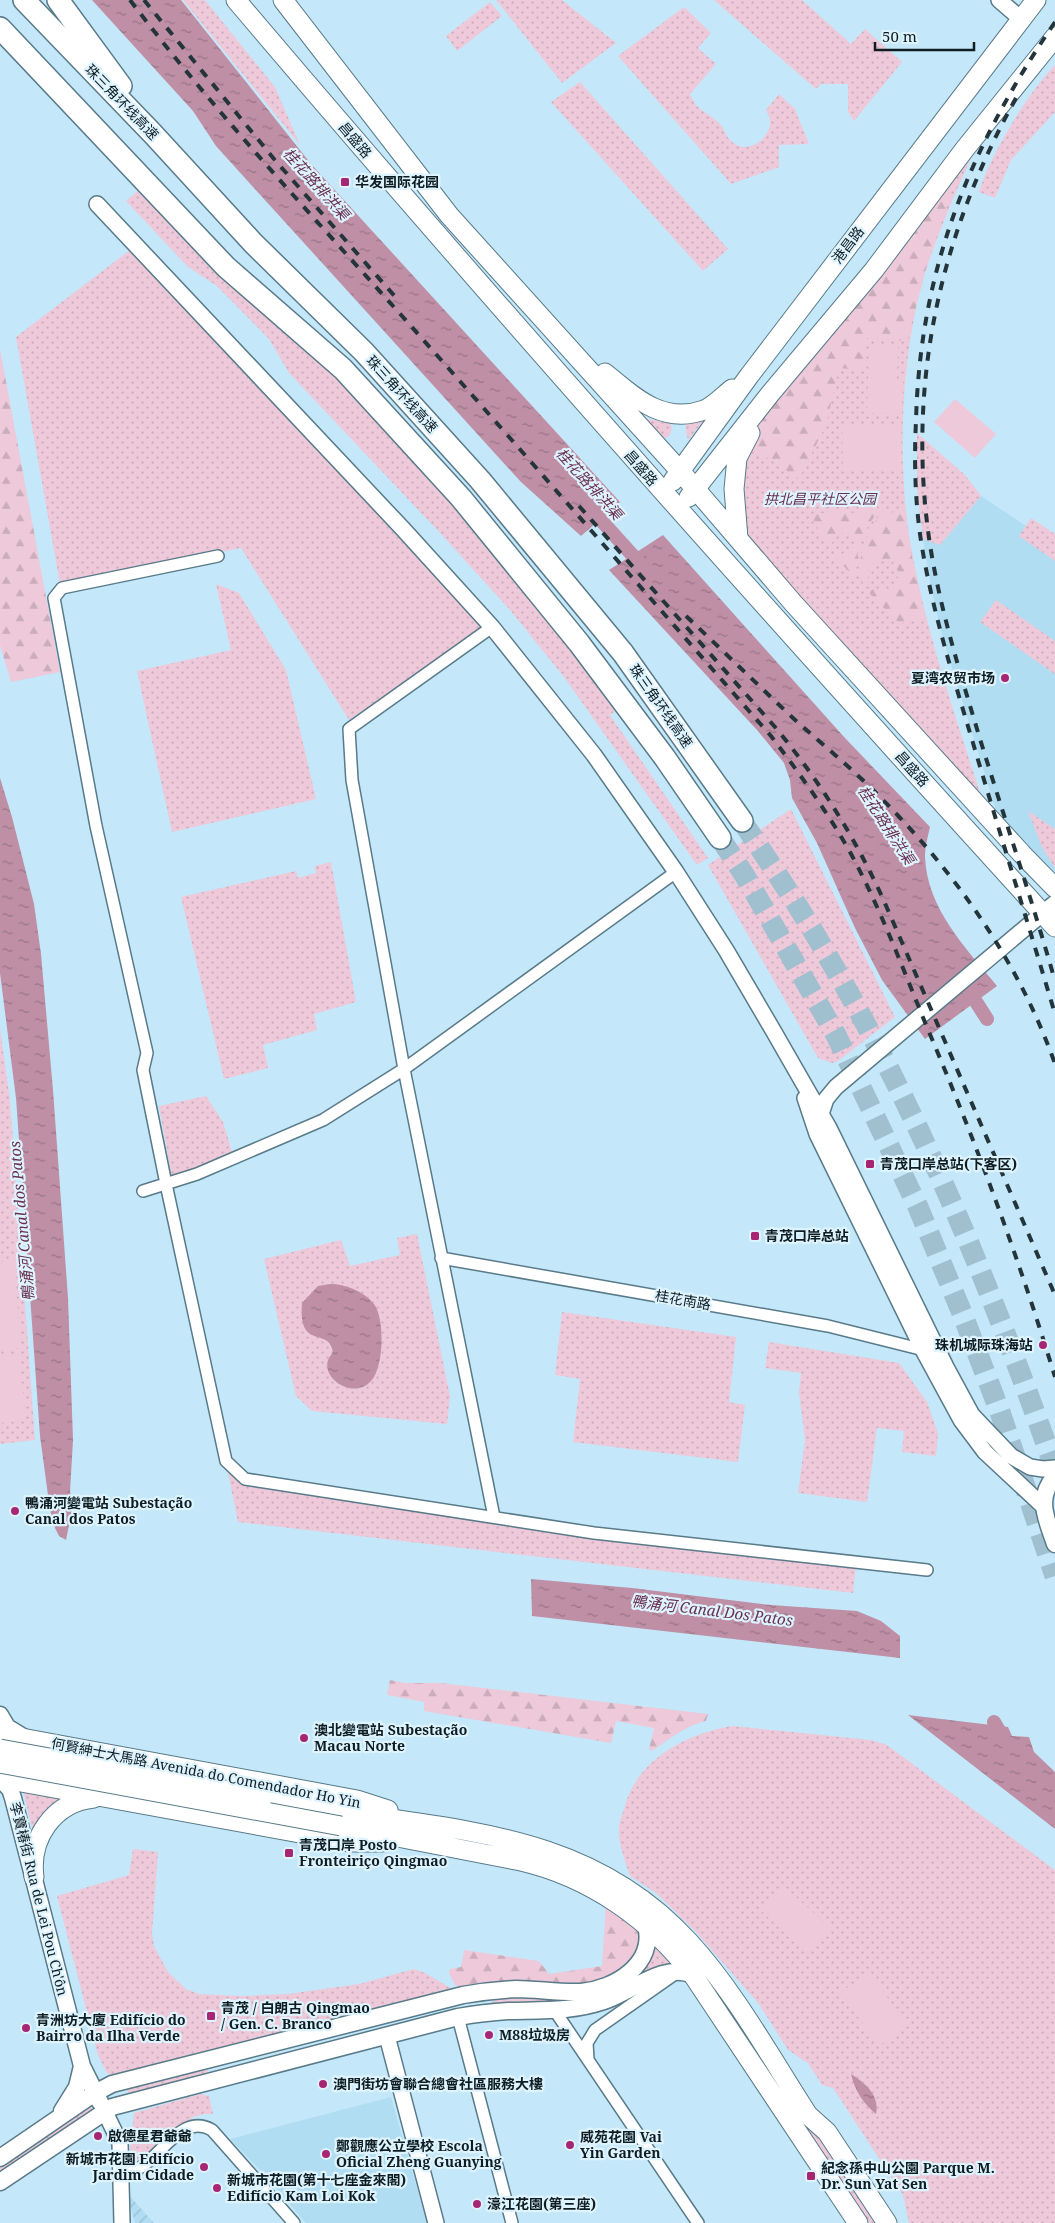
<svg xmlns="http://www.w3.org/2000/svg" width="1055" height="2223" viewBox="0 0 1055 2223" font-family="'Noto Serif','Noto Sans SC',serif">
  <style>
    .built { fill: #b1ddf2 }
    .industrial { fill: url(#industrial-furrows) }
    .grass { fill: url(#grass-dots) }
    .forest { fill: url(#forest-firs) }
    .garden { fill: #edc9d9 }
    .water { fill: url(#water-ripples) }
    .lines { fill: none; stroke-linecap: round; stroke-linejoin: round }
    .canal { stroke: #be8fa5; stroke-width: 14 }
    .motorway-tunnel { stroke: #a0bfcf; stroke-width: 21; stroke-dasharray: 21 11; stroke-linecap: butt }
    .minor-casing { stroke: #587a89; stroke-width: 14 }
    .tertiary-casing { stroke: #587a89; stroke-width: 18 }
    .secondary-casing { stroke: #587a89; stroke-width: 19 }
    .primary-casing { stroke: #587a89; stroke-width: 21 }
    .motorway-casing { stroke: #587a89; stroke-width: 24 }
    .minor { stroke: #fff; stroke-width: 11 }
    .tertiary { stroke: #fff; stroke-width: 15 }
    .secondary { stroke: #fff; stroke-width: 16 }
    .primary { stroke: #fff; stroke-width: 19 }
    .motorway { stroke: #fff; stroke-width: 21 }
    .rail { stroke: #23343b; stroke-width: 4; stroke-dasharray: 9 9; stroke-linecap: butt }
    .primary-bridge-casing { stroke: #587a89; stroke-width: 21; stroke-linecap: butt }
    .primary-bridge { stroke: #fff; stroke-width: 19 }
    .poi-dot { fill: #a72674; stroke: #ddf3fd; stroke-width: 2 }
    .labels { text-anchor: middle; stroke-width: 4.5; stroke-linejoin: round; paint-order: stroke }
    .street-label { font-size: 14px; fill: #0f1d23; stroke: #ddf3fd }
    .poi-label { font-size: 14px; font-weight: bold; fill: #0f1d23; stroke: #ddf3fd; text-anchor: start }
    .park-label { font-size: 14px; font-style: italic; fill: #692e4e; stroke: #ddf3fd }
    .water-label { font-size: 15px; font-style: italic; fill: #6a2f4f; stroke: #ddf3fd }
  </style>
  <defs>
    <pattern id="industrial-furrows" width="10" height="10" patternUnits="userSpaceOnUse" patternTransform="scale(1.25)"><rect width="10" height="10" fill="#b1ddf2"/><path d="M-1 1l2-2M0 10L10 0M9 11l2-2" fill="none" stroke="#97bdcf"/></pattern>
    <pattern id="grass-dots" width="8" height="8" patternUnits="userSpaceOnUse" patternTransform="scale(1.25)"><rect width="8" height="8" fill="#edc9d9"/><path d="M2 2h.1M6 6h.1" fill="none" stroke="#caacba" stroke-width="1.8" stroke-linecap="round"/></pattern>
    <pattern id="forest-firs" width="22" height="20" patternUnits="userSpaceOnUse" patternTransform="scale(1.25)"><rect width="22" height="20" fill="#edc9d9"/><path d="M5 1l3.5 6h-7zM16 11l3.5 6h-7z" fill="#caacba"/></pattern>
    <pattern id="water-ripples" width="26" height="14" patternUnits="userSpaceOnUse" patternTransform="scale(1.25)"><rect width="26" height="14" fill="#be8fa5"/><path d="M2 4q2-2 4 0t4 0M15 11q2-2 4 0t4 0" fill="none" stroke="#997486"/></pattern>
  </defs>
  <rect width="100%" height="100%" fill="#c4e8fa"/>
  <path class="built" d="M981,496L1055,545V888L1003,833L942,635L931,587L923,539L940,544Z
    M391,2097L427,2223H306L259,2169L230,2139Z"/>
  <path class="industrial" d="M127,2193L154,2223H135Z"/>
  <path class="grass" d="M183,0H205L275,87L300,145Z
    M496,0H562L616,43L562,83Z
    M714,0H802L851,44L865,29L902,62L854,121L848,112V84H821L816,89Z
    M490,2L502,16L457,51L446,36Z
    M684,7L711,33L698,48L716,64L690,94C697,112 707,111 719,123C727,131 724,139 739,146C753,151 771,136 770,121C770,117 767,113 766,110L779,94L795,109L809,144L779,145V167L731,184L618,56Z
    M1055,65V112L1011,160L995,198L979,192C990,156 1028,92 1055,65Z
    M580,82L728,249L703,271L551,102Z
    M990,118C967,166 945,214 928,264C901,344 896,464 911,547C927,638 959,725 986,812L738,538V457L770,395Z
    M143,186L342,372L461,502L621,706L610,715L708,858L697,865L564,677L510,610L440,533L289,373L269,339L217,286L188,267L126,201Z
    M130,250L486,626L349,720L241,548L60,584L16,337Z
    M706,417L689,439L687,437L685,421Z
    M649,419L670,423L672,428L670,435L664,439L648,421Z
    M917,433L965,475L981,496L940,545L923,539L917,488Z
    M1031,518L1055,534V561L1019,536Z
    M216,584L239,593L286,670L316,799L172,832L137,671L231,650Z
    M996,600L1055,641V674L980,622Z
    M791,809L895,1017L838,1061L832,1063L818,1058L708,865Z
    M1028,811L1055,829V868L1042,847Z
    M331,862L356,1002L314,1014L317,1030L263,1045L268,1068L224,1079L181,897L296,871L298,878L316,873L315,866Z
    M0,1028L10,1101L35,1440L0,1444Z
    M206,1096L223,1122L233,1155L172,1178L159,1106Z
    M417,1234L450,1396L447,1424L312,1411L296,1396L264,1259L341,1240L350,1266L400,1255L397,1238Z
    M562,1312L736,1337L729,1402L745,1405L738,1462L573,1442L580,1379L555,1375Z
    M769,1342L899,1363L927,1402L938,1433L936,1456L902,1452L904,1431L877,1428L867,1502L798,1493L805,1440L799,1392L801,1373L765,1368Z
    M227,1468L243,1484L856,1565L853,1593L238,1522Z
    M732,1726L871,1740L887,1745L1055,1870V2223H909L903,2195L833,2088L822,2085L808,2063L788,2050L759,2004L695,1931L656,1893L630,1876C625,1861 618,1843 619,1828C619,1822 622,1815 624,1809C636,1760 685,1734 732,1726Z
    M23,1790L66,1797L42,1815L32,1828Z
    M379,1824L527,1851L575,1866L620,1890L661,1920L693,1956L879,2223H870L713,1990L687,1954L643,1911L578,1872L506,1852L375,1828Z
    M133,1849L158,1852L152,1933L154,1946L168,1972L186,1989L199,1994L242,1996L288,1994L359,1984L414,1969L425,1973L454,1990L114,2076L107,2073L98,2055L57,1896L129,1875Z
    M657,1940L676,1963L670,1964L582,2001L483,2007L500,1998L544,1999L636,1976L650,1961Z
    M204,2068L208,2070L206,2075L129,2095L126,2088Z
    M200,2094L209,2096L213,2114H204L193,2117L138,2160L133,2162L129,2158L134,2113Z
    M91,2107L96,2115L0,2176V2166Z"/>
  <path class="forest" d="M957,168L954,183L929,257L907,341L867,338L865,370L839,368L826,425L799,479L748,445L773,398Z
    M0,349L60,672L11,682L0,645Z
    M868,502H873L879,510C862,532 855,552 856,580L834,555L844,557L852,552L855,542L849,535L845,533L837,534L829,548L810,514L828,513L840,508C851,516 862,515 868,502Z
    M904,506L906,511L909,542L925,618L900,624L867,591L870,589L887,591L896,585L899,573L893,562L882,559C868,563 866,572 869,585L863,588C854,561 866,533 882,511L891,513Z
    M390,1680L405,1683H440L708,1714L706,1721C685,1726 669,1739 652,1751L649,1749L654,1728L616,1721L611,1743L424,1711V1702L387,1695Z
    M606,1903L640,1927L643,1946L628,1967L595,1985L466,1990L455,1985L449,1973L450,1969L461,1967L464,1950L539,1961L549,1974L602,1966Z"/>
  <path class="garden" d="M869,344L898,345L897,379H903L902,414L867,413Z
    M955,399L996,434L975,458L934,422Z
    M899,425V470H843L842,426Z
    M14,1261L21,1348L0,1350V1262Z
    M19,1354L26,1421L0,1423V1356Z
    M782,1884L831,1929L808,1954L759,1909Z
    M870,1972L907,2026L878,2046L841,1992Z"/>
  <path class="water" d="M92,0H181L311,164L620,502L581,536L521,482L235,167L216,146L193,111Z
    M663,535L845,738L930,827C928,836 925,847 925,857C927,909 966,948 997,986L925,1039L882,980L855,928L817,843L792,798L790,780L784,763L757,730L609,570Z
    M0,778L12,817L34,904L41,954L53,1090L68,1298L73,1440L70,1492L74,1504L85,1524L69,1525L66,1540L59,1536L55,1528L50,1510L40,1436L16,1098L0,973Z
    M330,1284C345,1284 364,1291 374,1304C385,1319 384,1367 371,1381C353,1401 319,1377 329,1358C330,1356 332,1354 333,1352C329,1326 298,1352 302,1303L318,1286Z
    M531,1579L632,1588L771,1605L857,1611L881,1621L900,1636V1658L532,1616Z
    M908,1715L1008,1727L1012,1736L1029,1737L1034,1752L1055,1772V1829Z
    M851,2074C865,2083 880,2095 876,2114C863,2103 855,2091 851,2074Z"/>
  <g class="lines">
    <path class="canal" d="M589,507L645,569
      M966,986L987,1019
      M994,1722L1005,1741"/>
    <path class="motorway-tunnel" d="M742,821C771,865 801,909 827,955C922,1117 993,1293 1055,1469
      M720,838L745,876L836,1035L918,1207L962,1313L1000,1412L1055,1576"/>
    <defs>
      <path id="minor" d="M218,556L62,588L54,598L96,826L147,1053L143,1070L166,1184L226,1461L245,1479L594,1533L927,1570
        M492,627L349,729L352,780L404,1069L494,1517
        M143,1191L197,1174L323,1120L404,1069L676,872
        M441,1258L828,1326L928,1351
        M555,2011L698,2223
        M458,2017L512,2223
        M588,2059L587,2043L595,2030L675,1974
        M121,2174C155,2175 176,2109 212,2130L294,2223"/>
      <path id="tertiary" d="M999,0L1021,19
        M97,204L403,529L492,627L594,755L676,872L726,950L774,1032L829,1128L946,1367L972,1415L1011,1456L1030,1467L1043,1469L1055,1468
        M805,1098L817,1134L923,1350L961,1420L985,1452L1043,1506
        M821,1114L826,1099L836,1087L1055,903
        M387,2036L436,2223
        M104,2110L120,2143L122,2223"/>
      <path id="secondary" d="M1055,1476C1035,1499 1047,1520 1055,1544
        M0,1715L7,1727L25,1738
        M0,1779L10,1789L13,1798L82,2066L100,2102
        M62,2111L77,2087L82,2066
        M0,2158L95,2093L112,2084L463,1995C480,1992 498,1990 516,1989C537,1989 559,1993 581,1992C615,1989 656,1964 646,1925
        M0,2182L112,2107L458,2017C475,2014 491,2012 508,2011C541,2010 572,2012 604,2001C632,1992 663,1962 693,1975"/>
      <path id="primary" d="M236,0C503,315 777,622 1055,927
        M283,0L449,215L680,471L794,604L1022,854L1055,888
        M605,373C634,397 663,425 704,410C714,406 724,395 732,389
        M673,481L749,376L1036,0
        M689,497L770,394L874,270L964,150L1055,37
        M738,538L734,489L737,458L750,433
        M0,1734L357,1800L388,1810
        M0,1778L349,1842H382
        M263,1797C298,1803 334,1811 370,1816C491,1833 602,1846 689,1942C735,1992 771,2058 808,2115L827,2132L887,2223
        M341,1826L521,1861C590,1877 650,1919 693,1975L858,2223
        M34,1877C29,1839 53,1802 94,1798"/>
      <path id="motorway" d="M24,0L153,134L253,243L364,352L480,480L623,653L742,821
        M58,0L121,86
        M0,28L226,267L343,369L461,498L579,643L665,758L720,838"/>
    </defs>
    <use href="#minor" class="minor-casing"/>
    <use href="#tertiary" class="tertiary-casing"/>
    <use href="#secondary" class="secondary-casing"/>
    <use href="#primary" class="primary-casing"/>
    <use href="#motorway" class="motorway-casing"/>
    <use href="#minor" class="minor"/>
    <use href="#tertiary" class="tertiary"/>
    <use href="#secondary" class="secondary"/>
    <use href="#primary" class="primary"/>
    <use href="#motorway" class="motorway"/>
    <path class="rail" d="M130,0C214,111 309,212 402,316C526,455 648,596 771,736C799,773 827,811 850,852C881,909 904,972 929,1032C977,1145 1019,1259 1055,1377
      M144,0L274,159L399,301
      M1055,22C970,147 920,268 916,421C914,461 915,501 921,541C932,610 953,676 973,743C1000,834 1028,923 1055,1014
      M1016,98C940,235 907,382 929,538C939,607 960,672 980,739C1005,820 1032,900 1055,981
      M579,506L775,727C819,780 855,837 884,901L1055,1295
      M686,616C722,650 757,684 793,718C823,745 855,771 883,800C957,875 1020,964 1055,1064"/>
    <defs>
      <path id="primary-bridge" d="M0,1749L263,1797
        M0,1763L341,1826"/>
    </defs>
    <use href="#primary-bridge" class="primary-bridge-casing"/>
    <use href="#primary-bridge" class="primary-bridge"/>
  </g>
  <g class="poi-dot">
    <rect x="340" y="177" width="10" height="10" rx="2.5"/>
    <circle cx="1005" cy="678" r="5"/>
    <rect x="865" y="1159" width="10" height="10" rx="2.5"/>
    <rect x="750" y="1231" width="10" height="10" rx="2.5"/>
    <circle cx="1043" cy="1345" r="5"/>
    <circle cx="15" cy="1511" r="5"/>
    <circle cx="304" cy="1738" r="5"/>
    <rect x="284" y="1848" width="10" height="10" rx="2.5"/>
    <rect x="206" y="2011" width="10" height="10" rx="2.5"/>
    <circle cx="26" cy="2028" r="5"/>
    <circle cx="489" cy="2035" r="5"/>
    <circle cx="323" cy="2084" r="5"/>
    <circle cx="98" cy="2136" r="5"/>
    <circle cx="570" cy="2145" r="5"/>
    <circle cx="326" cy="2154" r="5"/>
    <circle cx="204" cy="2167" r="5"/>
    <rect x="806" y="2171" width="10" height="10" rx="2.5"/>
    <circle cx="217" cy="2188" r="5"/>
    <circle cx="477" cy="2204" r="5"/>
  </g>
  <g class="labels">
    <g class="street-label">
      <text transform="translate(122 102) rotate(46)" y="5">珠三角环线高速</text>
      <text transform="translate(355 140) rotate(50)" y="5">昌盛路</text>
      <text transform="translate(848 245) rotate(-53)" y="5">港昌路</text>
      <text transform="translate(402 394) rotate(48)" y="5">珠三角环线高速</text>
      <text transform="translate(641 468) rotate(49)" y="5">昌盛路</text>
      <text transform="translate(661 706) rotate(55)" y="5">珠三角环线高速</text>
      <text transform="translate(912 769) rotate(48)" y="5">昌盛路</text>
      <text transform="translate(683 1300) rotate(10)" y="5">桂花南路</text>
      <text transform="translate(206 1773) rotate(11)" y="5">何賢紳士大馬路 Avenida do Comendador Ho Yin</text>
      <text transform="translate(39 1899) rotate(76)" y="5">李寶椿街 Rua de Lei Pou Ch'ôn</text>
    </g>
    <g class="poi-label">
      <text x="355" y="187">华发国际花园</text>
      <text x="995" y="683" text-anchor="end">夏湾农贸市场</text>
      <text x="880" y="1169">青茂口岸总站(下客区)</text>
      <text x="765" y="1241">青茂口岸总站</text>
      <text x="1033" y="1350" text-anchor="end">珠机城际珠海站</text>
      <text x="25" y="1508">鴨涌河變電站 Subestação<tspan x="25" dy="16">Canal dos Patos</tspan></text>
      <text x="314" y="1735">澳北變電站 Subestação<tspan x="314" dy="16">Macau Norte</tspan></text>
      <text x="299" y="1850">青茂口岸 Posto<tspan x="299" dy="16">Fronteiriço Qingmao</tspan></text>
      <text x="221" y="2013">青茂 / 白朗古 Qingmao<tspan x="221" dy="16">/ Gen. C. Branco</tspan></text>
      <text x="36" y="2025">青洲坊大廈 Edifício do<tspan x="36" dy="16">Bairro da Ilha Verde</tspan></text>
      <text x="499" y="2040">M88垃圾房</text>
      <text x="333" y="2089">澳門街坊會聯合總會社區服務大樓</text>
      <text x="108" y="2141">啟德星君爺爺</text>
      <text x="580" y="2142">威苑花園 Vai<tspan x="580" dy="16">Yin Garden</tspan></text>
      <text x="336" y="2151">鄭觀應公立學校 Escola<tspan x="336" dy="16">Oficial Zheng Guanying</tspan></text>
      <text x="194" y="2164" text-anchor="end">新城市花園 Edifício<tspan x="194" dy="16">Jardim Cidade</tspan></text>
      <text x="821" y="2173">紀念孫中山公園 Parque M.<tspan x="821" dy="16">Dr. Sun Yat Sen</tspan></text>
      <text x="227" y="2185">新城市花園(第十七座金來閣)<tspan x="227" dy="16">Edifício Kam Loi Kok</tspan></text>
      <text x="487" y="2209">濠江花園(第三座)</text>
    </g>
    <g class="park-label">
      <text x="820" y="504">拱北昌平社区公园</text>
    </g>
    <g class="water-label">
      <text transform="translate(316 184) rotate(48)" y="5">桂花路排洪渠</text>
      <text transform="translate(589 484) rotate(48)" y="5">桂花路排洪渠</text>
      <text transform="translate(886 825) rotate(57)" y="5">桂花路排洪渠</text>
      <text transform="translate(22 1221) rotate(-95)" y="5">鴨涌河 Canal dos Patos</text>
      <text transform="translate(712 1611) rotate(7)" y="5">鴨涌河 Canal Dos Patos</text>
    </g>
  </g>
  <path d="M875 42v8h99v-8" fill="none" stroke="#0f1d23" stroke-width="2.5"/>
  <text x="882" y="42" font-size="15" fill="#0f1d23" stroke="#ddf3fd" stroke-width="4" paint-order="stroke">50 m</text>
</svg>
